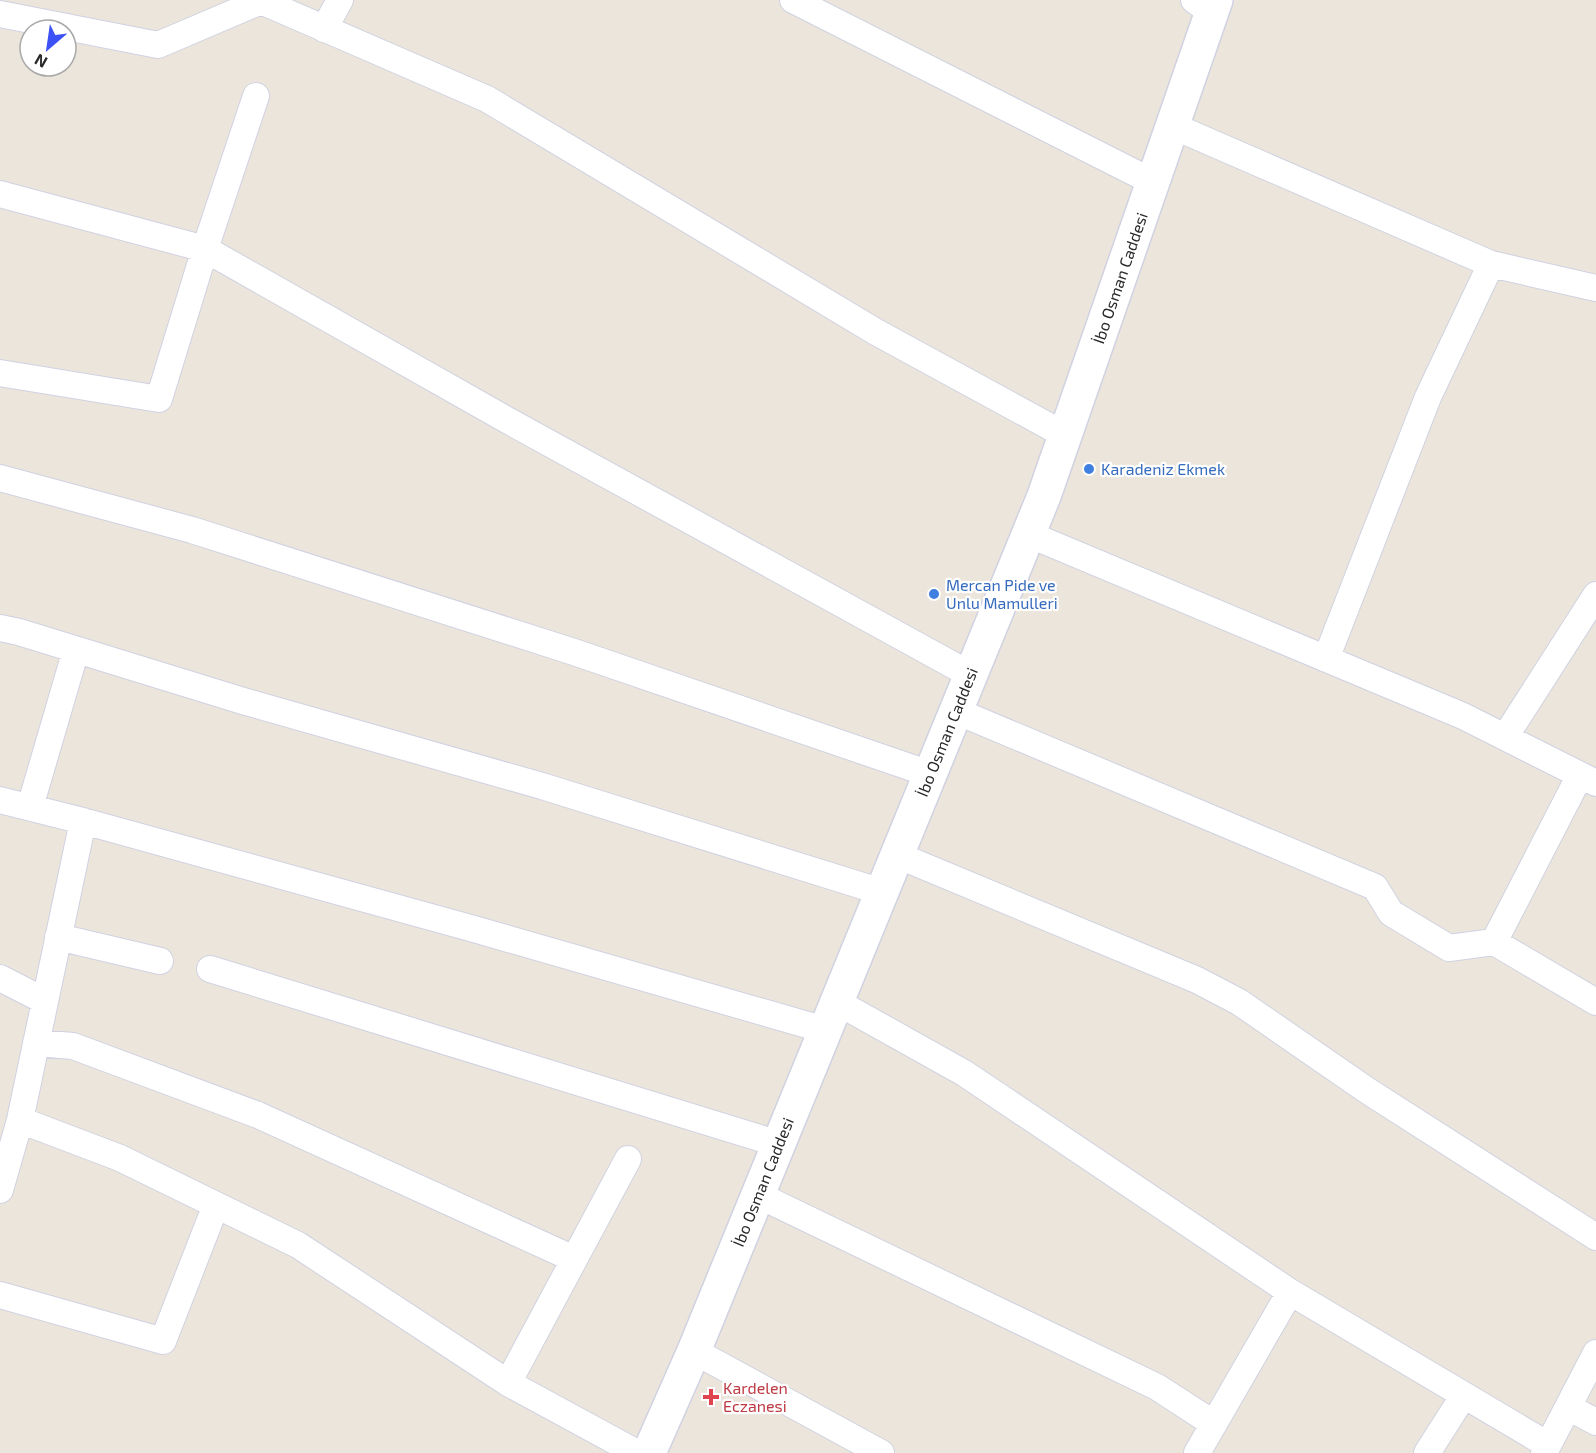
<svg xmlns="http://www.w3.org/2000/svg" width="1596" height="1453" viewBox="0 0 1596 1453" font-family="'Exo 2',sans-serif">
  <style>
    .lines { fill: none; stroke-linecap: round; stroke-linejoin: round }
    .street-casing { stroke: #d0d2e2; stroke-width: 28 }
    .secondary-casing { stroke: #d0d2e2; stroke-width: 36 }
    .street { stroke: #fff; stroke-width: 26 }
    .secondary { stroke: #fff; stroke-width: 33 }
    .shop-dot { fill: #3f7fe0; stroke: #fff; stroke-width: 2 }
    .health-dot { fill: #e0444e; stroke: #fff; stroke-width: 2 }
    .labels { text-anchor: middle; stroke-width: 4.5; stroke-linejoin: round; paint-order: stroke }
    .street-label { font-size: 16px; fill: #292929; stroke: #fff }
    .shop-label { font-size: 16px; fill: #366cbe; stroke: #fff; text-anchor: start }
    .health-label { font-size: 16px; fill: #be3a42; stroke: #fff; text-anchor: start }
  </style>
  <rect width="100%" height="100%" fill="#ebe5db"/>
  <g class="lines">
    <defs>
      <path id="street" d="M793,0L1153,182
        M1194,0L1212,13
        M0,14L158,45L261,1L487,99L876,332L1065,435
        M324,29L340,0
        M1173,126L1491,264L1428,397L1326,659
        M0,194L205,249L507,420L971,675
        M1491,264L1596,288
        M0,373L159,399L205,249L256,96
        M0,478L192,530L574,652L930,774
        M1028,534L1463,716L1596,783
        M0,628L19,632L243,701L542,786L882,892
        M956,711L1375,887L1391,913L1449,948L1494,942
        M1505,737L1596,595
        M1580,775L1494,942L1596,1002
        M0,800L83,821L474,929L825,1030
        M30,807L76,650
        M897,855L1197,980L1239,1002L1368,1091L1596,1237
        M58,937L160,961
        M210,969L779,1144
        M0,978L45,1001
        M837,1002L964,1073L1290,1292L1548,1445
        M36,1043L73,1046L258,1115L574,1259
        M20,1120L120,1158L298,1245L508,1383L637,1453
        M0,1190L20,1120L83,821
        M758,1195L1157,1387L1214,1424
        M0,1295L163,1341L216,1205
        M694,1351L881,1453
        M508,1383L628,1159
        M1568,1407L1596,1422
        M1197,1453L1290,1292
        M1427,1453L1464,1395
        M1544,1453L1596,1353"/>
      <path id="secondary" d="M649,1453L694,1351L1044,496L1216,0"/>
    </defs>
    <use href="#street" class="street-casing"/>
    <use href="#secondary" class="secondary-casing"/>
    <use href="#street" class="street"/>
    <use href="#secondary" class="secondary"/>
  </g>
  <g class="shop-dot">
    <circle cx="1089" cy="469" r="6"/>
    <circle cx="934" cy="594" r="6"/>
  </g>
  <path class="health-dot" d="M708 1388h6v6h6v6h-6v6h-6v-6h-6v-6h6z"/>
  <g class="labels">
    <g class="street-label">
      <text transform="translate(1120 278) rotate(-71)" y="6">İbo Osman Caddesi</text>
      <text transform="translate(947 732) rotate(-68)" y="6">İbo Osman Caddesi</text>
      <text transform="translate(763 1182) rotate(-68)" y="6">İbo Osman Caddesi</text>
    </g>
    <g class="shop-label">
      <text x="1101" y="475">Karadeniz Ekmek</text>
      <text x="946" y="591">Mercan Pide ve<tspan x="946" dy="18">Unlu Mamulleri</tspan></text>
    </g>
    <g class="health-label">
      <text x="723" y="1394">Kardelen<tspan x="723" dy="18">Eczanesi</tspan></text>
    </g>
  </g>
  <g transform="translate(48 48) rotate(209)"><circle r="28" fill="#ffffff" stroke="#a9a9a9" stroke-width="1.5"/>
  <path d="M0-4.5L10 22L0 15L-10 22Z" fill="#3c52f7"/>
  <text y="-9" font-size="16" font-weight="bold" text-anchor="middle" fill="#292929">N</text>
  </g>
</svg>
